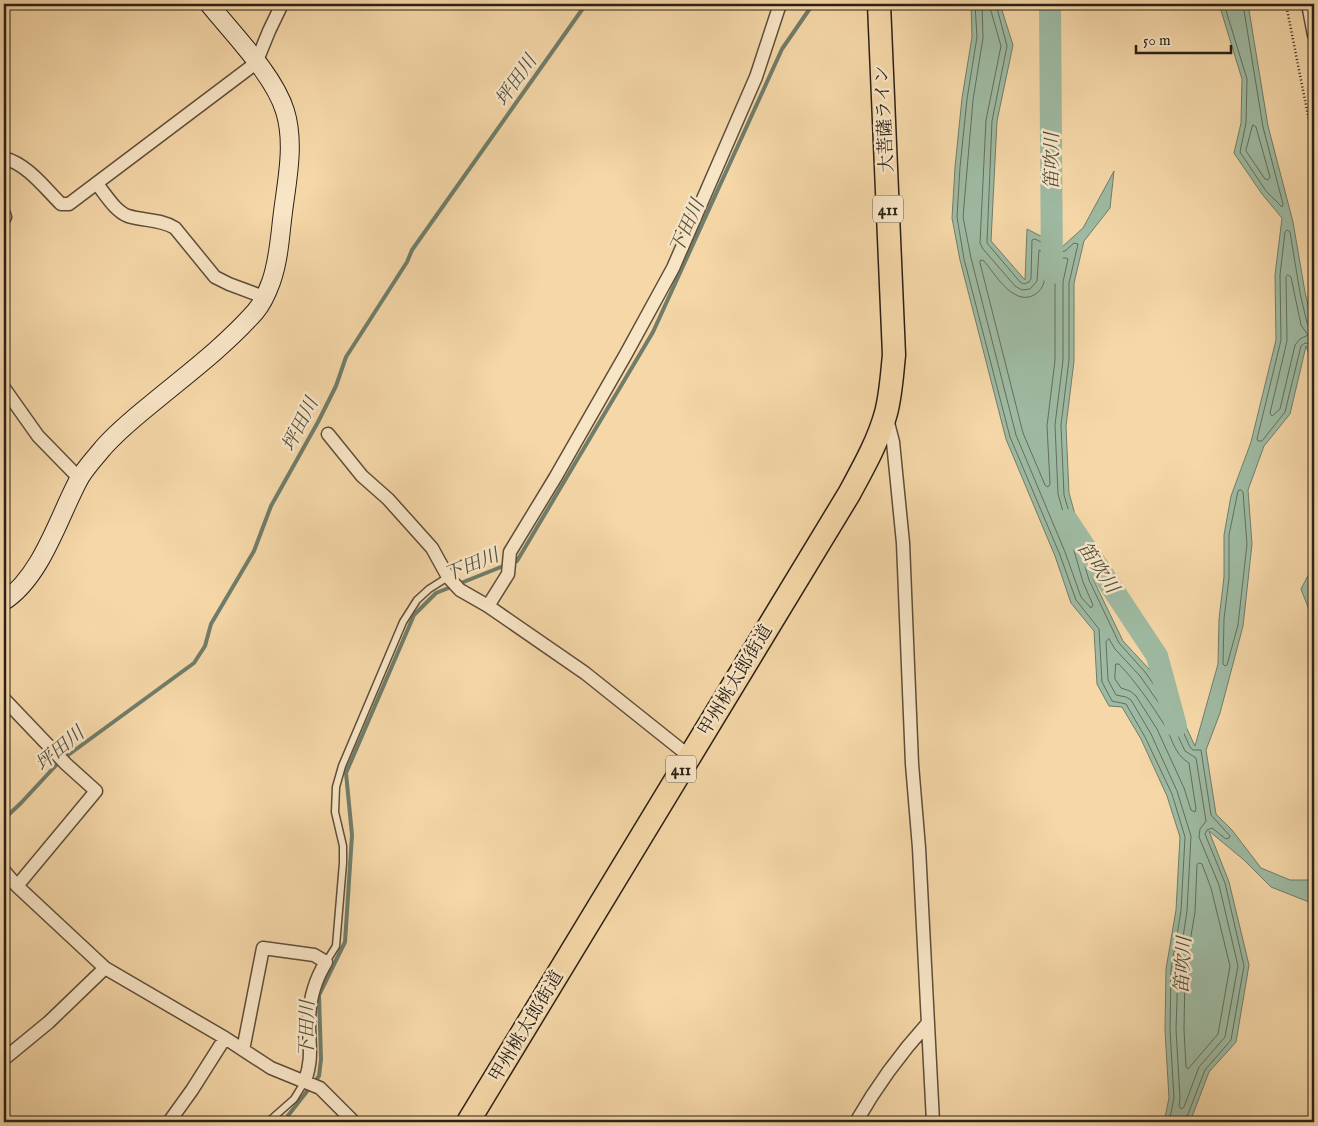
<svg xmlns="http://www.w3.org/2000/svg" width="1318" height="1126" viewBox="0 0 1318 1126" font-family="'IM FELL English','Noto Serif JP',serif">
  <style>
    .water { fill: #9ebaa2; stroke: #707d6a }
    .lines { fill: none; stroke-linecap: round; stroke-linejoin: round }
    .shore { stroke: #646e5c; stroke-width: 1 }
    .stream { stroke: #707d6a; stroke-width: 4 }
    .river { stroke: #9ebaa2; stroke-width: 22 }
    .lane-casing { stroke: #5e4e3a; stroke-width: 9 }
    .street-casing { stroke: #5e4e3a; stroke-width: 15 }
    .secondary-casing { stroke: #2b2116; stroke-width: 20 }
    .highway-casing { stroke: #2b2116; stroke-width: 25 }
    .path { stroke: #2b2116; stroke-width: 2.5; stroke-dasharray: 1 2.5; stroke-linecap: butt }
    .lane { stroke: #f8e5c6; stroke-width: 6 }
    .street { stroke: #f8e5c6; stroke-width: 12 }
    .secondary { stroke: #f8e5c6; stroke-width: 18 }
    .highway { stroke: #f5d7a8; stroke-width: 22 }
    .labels { text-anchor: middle; stroke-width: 5; stroke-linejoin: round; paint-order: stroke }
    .shield { fill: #f8e5c6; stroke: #685c4b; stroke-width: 1 }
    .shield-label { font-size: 16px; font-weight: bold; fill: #2b2116 }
    .street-label { font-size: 18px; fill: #2b2116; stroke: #f8e5c6 }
    .water-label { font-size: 19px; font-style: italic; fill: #4e4f40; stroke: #f8e5c6 }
  </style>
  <rect width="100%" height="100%" fill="#f5d7a8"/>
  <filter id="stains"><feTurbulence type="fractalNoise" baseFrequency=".004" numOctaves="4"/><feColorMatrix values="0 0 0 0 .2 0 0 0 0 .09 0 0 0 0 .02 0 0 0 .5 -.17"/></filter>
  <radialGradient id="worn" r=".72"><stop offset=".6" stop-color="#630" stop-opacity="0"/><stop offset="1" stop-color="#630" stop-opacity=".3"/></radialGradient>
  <path class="water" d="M971,4H1000L1013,45L997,121L991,241L1025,280L1027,229L1062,247L1083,228L1114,171L1110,208L1084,241L1074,283V361L1066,426L1069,493L1093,579L1123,641L1149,669L1180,714L1195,746L1218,664L1219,619L1224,577V535L1231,496L1251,442L1276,340L1275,275L1282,218L1262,194L1234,153L1241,123L1242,79L1219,4H1248L1268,126L1293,222L1305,292L1314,332V368L1306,346L1290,414L1264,446L1248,490L1252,544L1243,626L1220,713L1206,750L1216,814L1232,830L1261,868L1290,880H1314V904L1271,887L1244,860L1209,831L1229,882L1249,965L1236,1042L1209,1072L1190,1122H1164L1169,1098L1165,1030L1166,969L1176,910L1180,837L1167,796L1141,739L1122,707L1109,706L1097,684L1094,631L1071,603L1055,556L1006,439L960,260L952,218L955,167L962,98L972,37Z
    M1314,564V590L1311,596L1314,602V619L1311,615L1301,589Z"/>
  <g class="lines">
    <path class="shore" d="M975,4L977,37L967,99L960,167L957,217L964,259L1010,437L1060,555L1076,600L1099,629L1102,682L1112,701L1126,704L1145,737L1172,794L1185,837L1181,911L1171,970L1170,1030L1174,1098L1169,1122
      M982,4L983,38L973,100L963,217L971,258L1016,435L1065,552L1081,597L1091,608L1093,605L1083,582L1058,494L1055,425L1063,360V282L1068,259L1066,258H1057L1039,250L1037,281L1030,289L1022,290L1015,286L983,249L980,243L986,120L1001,46L989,4
      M996,4L1007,46L992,121L987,243L1020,282L1024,284L1029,282L1031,279L1032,240L1035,239L1061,252L1065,251L1074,243L1078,244L1069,283V360L1061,425L1064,495L1089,580L1119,643L1145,672L1176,716L1190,747L1193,750H1201L1211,815L1230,836L1229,838L1226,839L1212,828L1207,830L1205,834L1225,883L1244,966L1231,1040L1205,1070L1185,1122
      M1224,4L1247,79L1246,123L1240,152L1266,191L1282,207L1283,204L1263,127L1243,4
      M1253,125L1256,127L1270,177L1268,180L1265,179L1246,151Z
      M981,260L984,261C995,274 1012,304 1032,296C1037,294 1041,290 1043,285C1046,278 1044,269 1046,262L1048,261L1058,267L1055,282V360L1047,426L1050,484L1048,487L1045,485L1023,433L980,263Z
      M1288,275L1291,277L1301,325L1308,335L1300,339L1295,345L1280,409L1272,416L1270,413L1287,341L1286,277Z
      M1314,327H1310L1307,323L1300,293L1290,232L1287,230L1285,232L1280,275L1281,340L1257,439L1258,441H1262L1285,412L1301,346L1305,343L1310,344L1314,352
      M1241,490L1243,492L1247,544L1238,625L1227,665L1225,666L1223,664L1224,619L1229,578V535L1238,491Z
      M1109,639L1115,649L1140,676L1170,719L1185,751L1196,758L1206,821L1200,829L1199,837L1219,885L1238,966L1225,1037L1199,1067L1184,1107L1181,1109L1179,1106L1180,1098L1176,1029L1178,970L1187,911L1191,836L1177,791L1151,734L1131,700L1126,697L1116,695L1108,680L1106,642Z
      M1116,664H1119C1135,681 1149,701 1162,721C1172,735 1173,754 1189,763L1196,809L1195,812L1191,810L1184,788L1157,729L1136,696L1130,691L1121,688L1115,679Z
      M1199,863L1202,864L1211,888L1230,966L1218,1034L1188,1069L1186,1067L1184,1029L1185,971L1195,912L1197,865Z"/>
    <path class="stream" d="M513,562L517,561L653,332L782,49L813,4
      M4,819L21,803L60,761L194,663L205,646L211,624L254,551L271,506L318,422L336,386L346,357L407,262L412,250L586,4
      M283,1122L319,1076L321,1059L319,995L345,942L352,835L346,773L414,615L436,593L506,565"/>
    <path class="river" d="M1050,4L1052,273
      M1067,520L1157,656L1176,726"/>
    <defs>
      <path id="lane" d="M326,962L336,946L343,863V846L335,812L336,787L342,766L403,622L417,600L429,589L448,577
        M268,1122L294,1099L305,1081"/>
      <path id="street" d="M1308,4L1314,35
        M4,158C28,165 43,186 61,204H69L256,63L269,31L282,4
        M97,184C106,195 115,211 128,216C144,221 161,219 175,228L215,277L229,284L264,297
        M4,214L5,217L4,219
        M4,388L38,436L79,478
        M887,419L893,442L903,543L912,764L919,848L933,1122
        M328,434L362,476L388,499L432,548L448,577L460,590L488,606
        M4,699L66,764L96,791L17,886
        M689,756L585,673L488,606L508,574L510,552L555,478L626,354L673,268L756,77L780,4
        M4,871L17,886L105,968L225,1038L271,1068L320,1088L354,1122
        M243,1050L263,948L314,955L326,962C315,980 309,1000 309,1022C309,1047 313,1057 305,1081
        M4,1059L49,1022L105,968
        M169,1122L192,1090L225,1038
        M856,1122C876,1087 900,1054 927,1024"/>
      <path id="secondary" d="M4,601C41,577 58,519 78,481C84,469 95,458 103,448C117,432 134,418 150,405C186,375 224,347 255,312C262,304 267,293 271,282C279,260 280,235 283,212C287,180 295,143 285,111C274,75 233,34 209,4"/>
      <path id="highway" d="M468,1122L849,494C863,468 878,442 886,413C891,394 892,374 894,355L879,4"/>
    </defs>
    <use href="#lane" class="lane-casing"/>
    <use href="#street" class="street-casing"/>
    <use href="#secondary" class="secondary-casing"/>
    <use href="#highway" class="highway-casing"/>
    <path class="path" d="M1286,4L1314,146"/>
    <use href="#lane" class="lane"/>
    <use href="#street" class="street"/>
    <use href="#secondary" class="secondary"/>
    <use href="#highway" class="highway"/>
  </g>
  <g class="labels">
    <g class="shield">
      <rect x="873" y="195.5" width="30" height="27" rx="4"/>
      <rect x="666" y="755.5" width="30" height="27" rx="4"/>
    </g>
    <g class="shield-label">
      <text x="888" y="215">411</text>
      <text x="681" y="775">411</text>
    </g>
    <g class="street-label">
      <text transform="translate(884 119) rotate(-93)" y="6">大菩薩ライン</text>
      <text transform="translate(735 680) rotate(-59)" y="6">甲州桃太郎街道</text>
      <text transform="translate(526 1026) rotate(-59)" y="6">甲州桃太郎街道</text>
    </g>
    <g class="water-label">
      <text transform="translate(515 80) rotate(-55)" y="7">坪田川</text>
      <text transform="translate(1051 161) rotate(-90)" y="7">笛吹川</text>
      <text transform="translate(686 226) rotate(-66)" y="7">下田川</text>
      <text transform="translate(299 424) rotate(-63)" y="7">坪田川</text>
      <text transform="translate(471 564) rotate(-22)" y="7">下田川</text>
      <text transform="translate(1099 567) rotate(56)" y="7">笛吹川</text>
      <text transform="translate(59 748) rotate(-40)" y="7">坪田川</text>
      <text transform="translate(1182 965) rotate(-87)" y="7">笛吹川</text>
      <text transform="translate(306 1029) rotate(-89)" y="7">下田川</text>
    </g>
  </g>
  <rect width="1318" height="1126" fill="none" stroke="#f5d7a8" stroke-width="20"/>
  <rect x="5" y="5" width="1308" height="1116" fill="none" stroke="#2b2116" stroke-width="2.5"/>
  <rect x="10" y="10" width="1298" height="1106" fill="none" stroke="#2b2116"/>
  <path d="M1136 45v8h95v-8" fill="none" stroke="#2b2116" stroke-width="2.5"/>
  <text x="1143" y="45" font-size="15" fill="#2b2116" stroke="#f8e5c6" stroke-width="4" paint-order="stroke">50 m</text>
  <rect width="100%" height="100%" filter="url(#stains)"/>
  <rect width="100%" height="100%" fill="url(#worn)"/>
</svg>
